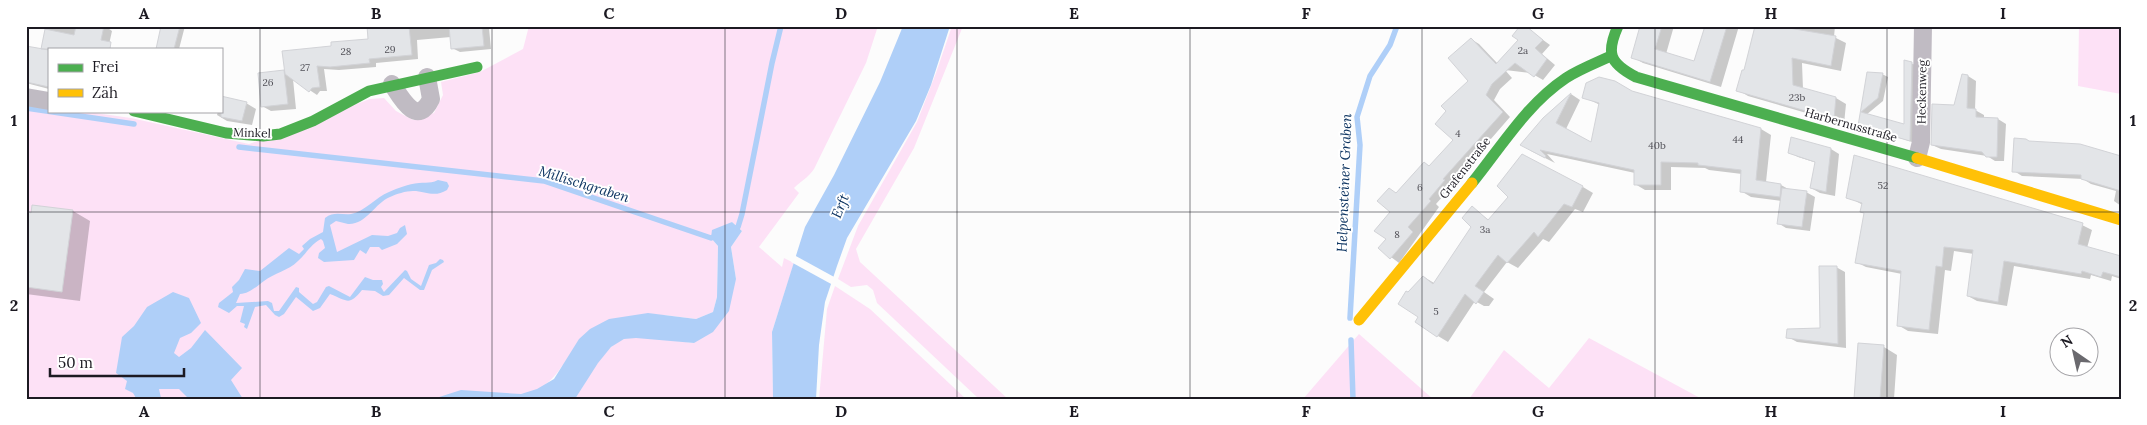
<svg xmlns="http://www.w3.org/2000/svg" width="2147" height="425" viewBox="0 0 2147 425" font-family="Lora,serif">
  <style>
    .green { fill: #fde1f6 }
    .water { fill: #afcff8 }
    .pier { fill: #fcfcfc }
    .shadow { fill: #0003 }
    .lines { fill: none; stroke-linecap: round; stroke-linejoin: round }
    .stream { stroke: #afcff8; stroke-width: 5.5 }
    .building { fill: #e3e5e8; stroke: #d2d3d7 }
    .street { stroke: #c0bbc3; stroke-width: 18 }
    .fast { stroke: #4caf50; stroke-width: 11 }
    .slow { stroke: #ffc107; stroke-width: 11 }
    .grid { fill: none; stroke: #1c1a22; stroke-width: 1; stroke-opacity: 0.55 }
    .labels { text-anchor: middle; stroke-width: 4; stroke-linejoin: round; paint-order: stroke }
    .number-label { font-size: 10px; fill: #515057 }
    .street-label { font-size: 12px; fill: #1c1a22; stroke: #fff }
    .water-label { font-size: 14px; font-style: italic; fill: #0d3461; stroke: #fff }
    .neatline { fill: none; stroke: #1c1a22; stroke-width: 2 }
    .grid-label { font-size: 16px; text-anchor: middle; font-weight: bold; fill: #1c1a22 }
  </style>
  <rect width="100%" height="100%" fill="#fcfcfc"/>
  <path class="green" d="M529,26H878L866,63L814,169C809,177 801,181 794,188L799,193L759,247L782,267L784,258L794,263L772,332L773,399H575C587,381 603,346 624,339C638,334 678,342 694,343L736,279L731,247L742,231L732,222L711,238L718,246L717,297L713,312L696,319L665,315L562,366C553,380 538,394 520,394C506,395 502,393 488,399H26V103L49,107V111H81L131,118L249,144L370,99L384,98L396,111L413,120L434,113L443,95L441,82L480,72L523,49Z
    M952,26H963L914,148L856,249L860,262L1008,399H979L877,303L873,290L867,285L851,287L838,279L858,226L917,122L936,73Z
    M2079,26H2121V94L2078,86Z
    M835,286L870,309L966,399H819L827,309Z
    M1359,334L1433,399H1303Z
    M1589,338L1702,399H1469L1504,350L1549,388Z"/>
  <path class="water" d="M903,26H950L931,85L916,121L847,238L837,266L825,302L819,345L816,399H773L772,332L805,227L834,175L880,82Z
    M438,180L447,182L449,186L447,190C434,198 426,191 413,191C406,191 396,194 390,197C375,203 366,225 348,224C344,223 340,222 336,221L330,225L337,252L372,235L388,236L397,233L400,228L405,225L407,234L397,244L382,250L379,247H370L366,254L360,250L354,260L324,262L318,258L319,253L325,248L323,241L321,239C310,245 307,253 298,261C288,271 274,273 264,281C257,286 249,294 240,294L236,303L268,301L272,303L274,311H279L296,287L299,288V292L313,304L317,302L326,287L329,286L350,297L365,277L373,280H382L383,284L381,287L384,292L405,270L407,271L411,279L421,286L429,265L436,263L440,259L443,260L444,262L432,270L424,290H420L404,278L389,295L383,296L375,291L362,290C349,306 348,301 330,294L320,308L313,311L296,297L284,314L279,317L275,315L266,305L255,307L247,329L244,327L245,324L240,322L244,306H237L229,313L218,307L219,303L233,292L232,287L239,280L245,269L260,271L289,248L299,254L304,249L302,246L310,239L323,232L325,218C334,211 341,215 351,214C364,212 376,197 389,192C398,188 408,184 419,183C426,182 431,184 438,180Z
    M732,222L742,231L731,247L736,279L729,311L713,332L694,343L636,338L624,339L611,347L598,363L575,399H433L461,390L521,394L537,389L554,379L579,339L590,329L609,319L648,313L696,319L713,312L717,297L718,246L711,238L712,230Z
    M173,292L189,298L201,323L191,333L180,338L174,353L179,357L191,348L205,330L242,368L231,380L243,399H189L179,389H159L161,398H136L133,393L125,389L127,381L116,373L122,337L134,326L147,307Z"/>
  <path class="pier" d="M794,255L836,278L833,285L791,262Z"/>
  <path class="shadow" d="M46,26H105L112,31L108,49H49V89L26,83V56L41,50Z
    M163,26H185L179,49H169Z
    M368,26H486L489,28L491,49L460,52L452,48L451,37L417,40L418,59L376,63V67L339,70L324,69L327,91H320L317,95L293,79L296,109L271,111L262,106L284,71L286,72L333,47L369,40Z
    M1524,26L1550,45L1542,54L1555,65L1543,80L1531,73L1505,70L1512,78L1500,89L1494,100L1510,117L1451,185L1452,186L1436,204L1439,207L1399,263L1379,248L1388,239L1391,212L1397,194L1430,167L1455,140L1470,81L1471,39L1479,44L1498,64L1519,40Z
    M1642,26H1674L1666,54L1695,62L1706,27L1703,26H1739L1721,87L1643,63L1632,57Z
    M1756,26H1835L1834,37L1846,43L1841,71L1802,63L1803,89L1836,98L1846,104L1844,124L1748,96L1738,90L1745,72Z
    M1911,63L1917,66L1915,143L1860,125L1868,73L1882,74L1888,77L1883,101L1866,115L1906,126Z
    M1968,76L1976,81L1975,110L1984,115V119H1998L2006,124L2004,161H1995L1987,156L1941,149L1932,145L1955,106Z
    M1632,92L1761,129L1771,135L1766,182L1781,185L1790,190L1806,192L1815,197L1810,231L1786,228L1778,223L1781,201L1751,197L1741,191L1742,174L1709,170L1705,168L1671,167V190H1645L1635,184V173L1547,154L1555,163L1531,151L1544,118L1571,94L1580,100L1566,129L1592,144L1600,105L1584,97Z
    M246,103L256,109L252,125L227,121L217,115L218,111Z
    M2031,143L2121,157V206L2114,201L2116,191L2091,184L2083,179L2022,176L2014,171Z
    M1831,149L1839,154L1835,196L1820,193L1811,188L1817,163L1798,157L1789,152Z
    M1583,187L1593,193L1583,212L1575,209L1549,242L1543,239L1518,268L1507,262L1484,292L1494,299L1489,306H1484L1475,301L1448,342L1438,336L1420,317L1408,294L1424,277L1434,283L1473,227L1472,208L1489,220Z
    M1848,197L2082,225L2092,230L2087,248L2121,258V279L2112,276L2111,281L2091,275L2090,279L2014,266L2007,306L1977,301L1968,296L1974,254L1954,251L1951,271L1945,270L1938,334L1908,331L1898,325L1902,274L1866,267L1856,262L1865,213L1863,205Z
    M73,211L90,221L80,301L26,294V212L32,215Z
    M1836,267L1845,272L1846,348L1797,342L1788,337L1822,329Z
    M1884,347L1897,355L1894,399H1855Z"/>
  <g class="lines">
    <path class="stream" d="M26,108L134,124
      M239,147L544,181L711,238L718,235
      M731,230L738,227L742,214L772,63L781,26
      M1350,318L1360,145L1357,117L1370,76L1390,45L1397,26
      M1351,340L1353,399"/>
  </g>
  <path class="building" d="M76,26H104L101,40L111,42L110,49H41L45,29L74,35Z
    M161,26H180L174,49H156Z
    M367,26H409L412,55L369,59L370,63L330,67L317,66L320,87L312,88L309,92L285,74L282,51L331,46V42L368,39Z
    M449,26H482L484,46L451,49Z
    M1520,26H1526L1543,40L1535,48L1547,59L1534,77L1515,63L1492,84L1486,95L1503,112L1443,179L1445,180L1429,199L1431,201L1408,227L1413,232L1390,259L1378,248L1386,239L1374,231L1390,212L1377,201L1389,188L1396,193L1424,162L1429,166L1453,140L1435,124L1446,111L1441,106L1468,81L1448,58L1471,38L1496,64L1518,40L1512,36Z
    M1640,26H1662L1655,49L1694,61L1705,26H1727L1710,82L1631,58Z
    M1755,26H1777L1836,36L1831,66L1792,58L1793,85L1836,97L1834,119L1736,91L1742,70H1744Z
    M26,46L49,50V87L26,82Z
    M1904,60L1912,62L1910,141L1858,126L1867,72L1883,73L1878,98L1861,112L1904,124Z
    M284,70L288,104L261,107L258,73Z
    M1962,74L1968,75L1967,108L1976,109V117L1998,118L1997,157H1986L1982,152L1931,145L1932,104L1954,105Z
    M1599,77L1615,81L1632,91L1761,128L1756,180L1781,184L1780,197L1740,192L1741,170L1698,165V163L1661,162V185H1634V170L1540,150L1546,156L1545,158L1520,145L1543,118L1571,93L1556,123L1591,142L1599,103L1582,98L1586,83Z
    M221,96L247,102L242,121L221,117Z
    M1791,137L1831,148L1826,192L1810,188L1815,162L1788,153Z
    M2014,138L2026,139L2029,141L2080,144L2121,156V191L2081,179V175L2012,172Z
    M1522,154L1583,186L1572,207L1564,204L1538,237L1534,232L1507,263L1498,255L1475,286L1484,292L1476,304L1465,294L1437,337L1415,322L1418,317L1398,304L1406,291L1408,292L1423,276L1433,284L1471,227L1462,218L1472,206L1488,220L1508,197L1497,186Z
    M1854,155L2083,223L2078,244L2121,256V277L2103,272L2101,277L2082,271L2081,274L2004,261L1998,302L1967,296L1973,250L1944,247L1942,267L1936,266L1929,330L1897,326L1901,271L1855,263L1864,213L1860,212L1862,203L1846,198Z
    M1782,188L1807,191L1802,227L1777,224Z
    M32,205L73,210L62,292L26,287V210L31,213Z
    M1819,266H1837L1838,344L1786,338L1787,329L1820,328Z
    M1858,343L1884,345L1880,399H1854Z"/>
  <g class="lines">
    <path class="street" d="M392,84C401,98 417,128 431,99L427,77
      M26,97L49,101
      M1917,158L1921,142L1923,26"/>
    <path class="fast" d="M1618,26C1606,53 1609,63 1636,77L1917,158
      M134,111L226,133L263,136L280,134L313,121L369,91L477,67
      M1472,183C1501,147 1527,104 1566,78C1580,69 1596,63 1611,56"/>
    <path class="slow" d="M1917,158L2121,220
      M1359,320L1472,183"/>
  </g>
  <path class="grid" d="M260,26V399M492,26V399M725,26V399M957,26V399M1190,26V399M1422,26V399M1655,26V399M1887,26V399M26,212H2121"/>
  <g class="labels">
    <g class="number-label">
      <text x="390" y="53">29</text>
      <text x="1523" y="54">2a</text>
      <text x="346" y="55">28</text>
      <text x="305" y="71">27</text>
      <text x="268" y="86">26</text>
      <text x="1797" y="101">23b</text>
      <text x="1458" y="137">4</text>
      <text x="1738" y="143">44</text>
      <text x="1657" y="149">40b</text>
      <text x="1883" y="189">52</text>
      <text x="1420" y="191">6</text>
      <text x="1485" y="233">3a</text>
      <text x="1397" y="238">8</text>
      <text x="1436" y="315">5</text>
    </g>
    <g class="street-label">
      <text transform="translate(1922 92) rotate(-89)" y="4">Heckenweg</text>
      <text transform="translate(1851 125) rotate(16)" y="4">Harbernusstraße</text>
      <text transform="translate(252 133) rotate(2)" y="4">Minkel</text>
      <text transform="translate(1465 168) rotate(-52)" y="4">Grafenstraße</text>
    </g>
    <g class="water-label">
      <text transform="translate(1344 183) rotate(-88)" y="5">Helpensteiner Graben</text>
      <text transform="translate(584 184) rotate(17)" y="5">Millischgraben</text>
      <text transform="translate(840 206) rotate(-68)" y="5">Erft</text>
    </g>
  </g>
  <rect width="2147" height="425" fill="none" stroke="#ffffff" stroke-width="55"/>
  <rect x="48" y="48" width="175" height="65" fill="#ffffff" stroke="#a4a3a7"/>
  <rect x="58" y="64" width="25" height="8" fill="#4caf50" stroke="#a4a3a7"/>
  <text x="92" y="72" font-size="15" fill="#1c1a22">Frei</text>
  <rect x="58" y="89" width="25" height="8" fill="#ffc107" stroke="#a4a3a7"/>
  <text x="92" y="98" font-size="15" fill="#1c1a22">Zäh</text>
  <g transform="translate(2074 352) rotate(326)"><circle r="24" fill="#ffffff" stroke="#a4a3a7"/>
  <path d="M0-4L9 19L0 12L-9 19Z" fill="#6a696e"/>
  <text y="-8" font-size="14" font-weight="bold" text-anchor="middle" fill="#1c1a22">N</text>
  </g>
  <path d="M50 368v8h134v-8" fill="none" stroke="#1c1a22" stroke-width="2.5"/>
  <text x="58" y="368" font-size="15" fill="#1c1a22" stroke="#ffffff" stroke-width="4" paint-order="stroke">50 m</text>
  <rect x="28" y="28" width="2092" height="370" class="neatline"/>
  <g class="grid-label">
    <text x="144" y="19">A</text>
    <text x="376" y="19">B</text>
    <text x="609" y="19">C</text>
    <text x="841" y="19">D</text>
    <text x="1074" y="19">E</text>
    <text x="1306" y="19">F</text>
    <text x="1538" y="19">G</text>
    <text x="1771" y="19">H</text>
    <text x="2003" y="19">I</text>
    <text x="14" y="126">1</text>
    <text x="2133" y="126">1</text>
    <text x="14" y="311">2</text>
    <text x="2133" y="311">2</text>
    <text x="144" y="417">A</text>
    <text x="376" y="417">B</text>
    <text x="609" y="417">C</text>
    <text x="841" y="417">D</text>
    <text x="1074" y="417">E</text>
    <text x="1306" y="417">F</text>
    <text x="1538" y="417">G</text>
    <text x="1771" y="417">H</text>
    <text x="2003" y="417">I</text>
  </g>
</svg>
